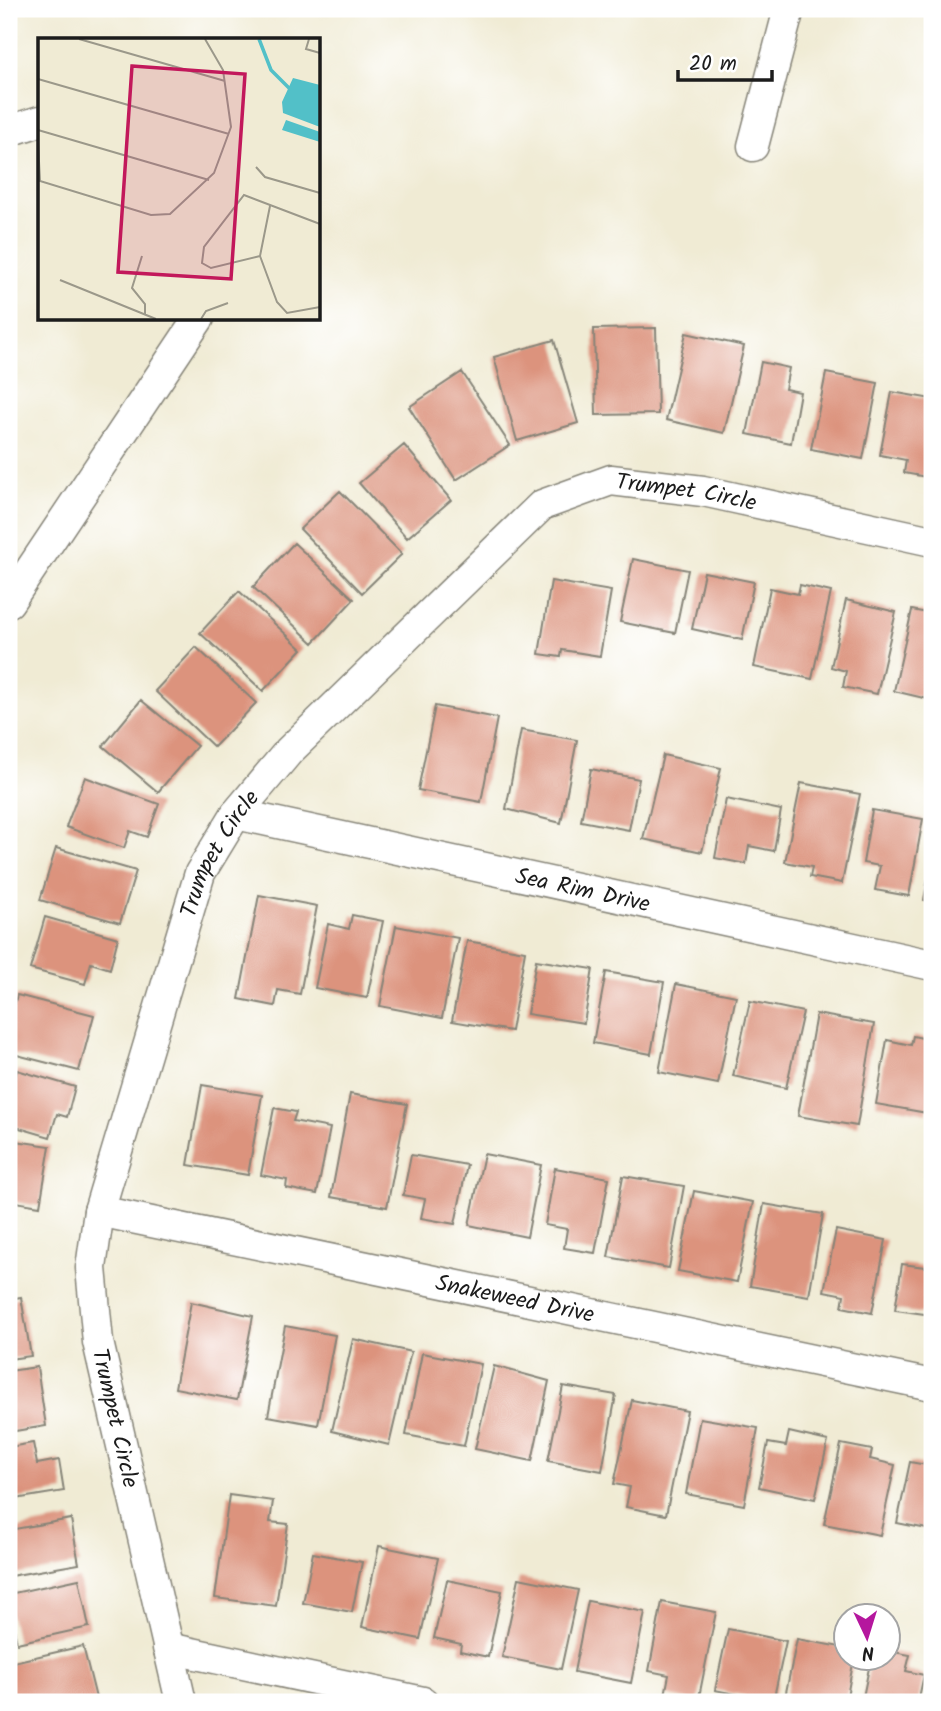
<svg xmlns="http://www.w3.org/2000/svg" width="941" height="1711" viewBox="0 0 941 1711" font-family="Kalam,sans-serif">
  <style>
    .building { fill: #dc937d }
    .lines { fill: none; stroke-linecap: round; stroke-linejoin: round }
    .minor-casing { stroke: #868478; stroke-width: 33 }
    .minor { stroke: #fff; stroke-width: 30 }
    .labels { text-anchor: middle; stroke-width: 5; stroke-linejoin: round; paint-order: stroke }
    .street-label { font-size: 23px; fill: #1c1c1c; stroke: #fff }
    .inset-river { fill: none; stroke: #52c0c8; stroke-width: 3.5 }
    .inset-road { fill: none; stroke: #9b988a; stroke-width: 2 }
    .view { fill: #c2185b; fill-opacity: 0.15; stroke: #c2185b; stroke-width: 3.5 }
    .inset-edge { fill: none; stroke: #1c1c1c; stroke-width: 3.5 }
  </style>
  <rect width="100%" height="100%" fill="#fff"/>
  <filter id="ink" filterUnits="userSpaceOnUse"><feTurbulence type="fractalNoise" baseFrequency=".0143" numOctaves="2"/><feDisplacementMap in="SourceGraphic" scale="14" xChannelSelector="R" yChannelSelector="G"/><feConvolveMatrix kernelMatrix="1 2 1 2 8 2 1 2 1" color-interpolation-filters="sRGB"/></filter>
  <filter id="wash" filterUnits="userSpaceOnUse"><feTurbulence type="fractalNoise" baseFrequency=".00686" numOctaves="4" result="noise"/><feDisplacementMap in="SourceGraphic" scale="28" xChannelSelector="R" yChannelSelector="G"/><feGaussianBlur stdDeviation="1.57" result="paint"/><feColorMatrix in="noise" values="0 0 0 0 0 0 0 0 0 0 0 0 0 0 0 0 0 1.4 0 .05"/><feComposite in="paint" operator="in"/></filter>
  <g filter="url(#wash)">
    <rect width="100%" height="100%" fill="#f0ebd4"/>
    <g id="blocks">
      <path class="building" d="M656,328L658,414L596,415L594,329Z
        M686,333L744,346L724,433L666,420Z
        M554,340L578,423L517,441L494,357Z
        M761,362L789,368L785,389L800,392L791,443L747,434Z
        M462,372L510,445L456,480L409,407Z
        M826,373L878,383L863,459L811,449Z
        M892,392L932,399V478L904,473L906,460L880,455Z
        M404,445L451,500L407,538L359,483Z
        M340,491L402,554L362,593L300,529Z
        M294,543L354,599L313,643L253,587Z
        M633,559L688,570L675,633L620,622Z
        M704,572L754,582L742,640L692,629Z
        M551,581L611,591L600,656L562,650L561,657L539,654Z
        M800,585L831,592L812,679L754,667L770,588L798,594Z
        M239,591L302,649L263,691L200,633Z
        M846,600L896,612L877,694L843,687L846,671L831,667Z
        M912,610L932,614V700L894,691Z
        M196,647L256,703L214,747L155,691Z
        M141,700L197,746L158,792L103,746Z
        M435,706L497,718L481,802L418,790Z
        M521,730L577,740L561,823L506,809Z
        M663,755L721,768L702,852L643,839Z
        M591,769L639,779L629,830L581,821Z
        M85,777L159,804L147,837L130,831L124,848L66,827Z
        M801,783L860,794L842,883L810,877L812,867L785,862Z
        M726,799L781,810L774,851L749,846L746,864L715,858Z
        M872,810L923,819L909,896L875,890L880,866L863,863Z
        M56,848L136,871L120,923L40,900Z
        M931,862H932V902L924,900Z
        M259,895L317,906L300,994L278,990L275,1006L239,999Z
        M352,915L383,921L367,998L315,988L328,924L349,929Z
        M45,917L118,938L110,969L91,963L85,984L30,969Z
        M396,926L458,938L442,1018L380,1006Z
        M467,941L525,951L511,1031L452,1021Z
        M536,960L593,969L584,1023L527,1014Z
        M606,972L664,982L651,1054L593,1043Z
        M676,984L736,996L718,1084L659,1072Z
        M17,995L94,1015L79,1071L9,1053V1016H11Z
        M750,1001L803,1012L786,1088L733,1076Z
        M816,1014L874,1024L857,1126L798,1116Z
        M913,1036L932,1040V1085L927,1113L876,1104L887,1040L911,1045Z
        M17,1070L75,1087L67,1117L57,1114L50,1137L9,1125V1098Z
        M202,1085L262,1095L248,1175L188,1165Z
        M350,1094L407,1104L387,1207L331,1197Z
        M274,1108L296,1112L293,1121L330,1128L317,1194L286,1188L287,1180L261,1175Z
        M9,1140L50,1146L40,1206L9,1201Z
        M484,1154L541,1165L527,1237L469,1225Z
        M411,1155L467,1165L455,1224L421,1218L425,1199L403,1195Z
        M555,1168L609,1178L595,1253L564,1248L567,1229L545,1225Z
        M623,1176L684,1186L669,1268L608,1257Z
        M694,1191L753,1202L737,1282L678,1271Z
        M764,1204L823,1214L809,1296L750,1286Z
        M836,1230L886,1240L872,1313L842,1307L844,1295L824,1291Z
        M902,1264L932,1268V1315L895,1310Z
        M21,1297L31,1356L9,1359V1299Z
        M191,1302L253,1316L237,1400L175,1388Z
        M285,1326L335,1335L318,1425L268,1416Z
        M353,1339L411,1352L389,1445L332,1431Z
        M422,1353L481,1364L464,1446L406,1435Z
        M494,1366L549,1381L532,1461L475,1449Z
        M37,1367L46,1426L9,1432V1371Z
        M563,1386L616,1395L602,1471L548,1461Z
        M632,1400L687,1411L666,1515L626,1507L630,1487L614,1484Z
        M700,1418L758,1428L744,1505L686,1494Z
        M789,1432L828,1441L815,1499L759,1487L768,1443L786,1446Z
        M33,1443L37,1464L59,1460L64,1491L9,1500V1447Z
        M841,1444L872,1450L870,1459L895,1465L880,1535L824,1524Z
        M910,1462L932,1466V1530L897,1523Z
        M229,1495L273,1501L270,1522L288,1524L276,1606L215,1598Z
        M71,1519L79,1564L10,1576L9,1530Z
        M379,1546L438,1558L420,1639L362,1627Z
        M313,1553L362,1562L352,1612L303,1603Z
        M519,1578L578,1590L561,1669L502,1657Z
        M79,1579L89,1627L17,1643L9,1607V1594Z
        M447,1580L502,1591L488,1657L460,1651L461,1644L434,1638Z
        M588,1601L645,1612L631,1683L574,1672Z
        M662,1602L716,1612L698,1702L665,1695L669,1675L649,1671Z
        M728,1629L786,1641L773,1702H744L745,1696L715,1690Z
        M797,1639L846,1648V1658H854L846,1702H784Z
        M83,1646L97,1702H12L9,1686V1663Z
        M888,1651L910,1655L906,1671L924,1675L918,1702H862L871,1658H888Z"/>
    </g>
  </g>
  <g filter="url(#ink)">
    <use href="#blocks" fill-opacity="0" stroke="#868478" stroke-width="2"/>
    <g class="lines">
      <defs>
        <g id="minor">
          <path d="M9,131L40,121"/>
          <path d="M753,146L789,9"/>
          <path d="M9,602L199,318"/>
          <path id="s1" d="M236,814L932,965"/>
          <path id="s2" d="M99,1211L932,1385"/>
          <path d="M168,1648L423,1702"/>
          <path id="s3" d="M181,1702L98,1342L91,1268L99,1211L200,873L236,814L289,751L542,505L611,480L703,491L932,541"/>
        </g>
      </defs>
      <use href="#minor" class="minor-casing"/>
      <use href="#minor" class="minor"/>
    </g>
  </g>
  <g class="labels">
    <g class="street-label">
      <text dy="8" stroke="none"><textPath href="#s3" startOffset="1508">Trumpet Circle</textPath></text>
      <text dy="8" stroke="none"><textPath href="#s3" startOffset="880">Trumpet Circle</textPath></text>
      <text dy="8" stroke="none"><textPath href="#s1" startOffset="355">Sea Rim Drive</textPath></text>
      <text dy="8" stroke="none"><textPath href="#s2" startOffset="425">Snakeweed Drive</textPath></text>
      <text transform="translate(116 1418) rotate(77)" y="8">Trumpet Circle</text>
    </g>
  </g>
  <g transform="translate(38 38)">
    <rect width="282" height="282" fill="#f0ebd4"/>
    <path d="M255,40L282,47V89L245,75L244,64ZM248,82L282,94V104L244,92Z" fill="#52c0c8"/>
    <path class="inset-river" d="M221,1L233,32L253,52"/>
    <path class="inset-road" d="M41,1L187,43M271,1L268,11L282,15M0,41L191,96M0,92L171,142M0,104L2,143L113,177L132,176L176,135L193,89L185,32L167,1M218,129L227,139L282,155M232,168L222,218L239,264L249,275L282,269M104,218L94,250L107,266V276M222,218L173,230L164,225L166,209L206,157L282,186M22,242L118,281M163,281L168,273L190,265"/>
    <path class="view" d="M94,28L207,36L193,241L80,234Z"/>
    <rect width="282" height="282" class="inset-edge"/>
  </g>
  <rect width="941" height="1711" fill="none" stroke="#fff" stroke-width="35"/>
  <g transform="translate(867 1637) rotate(176)"><circle r="33" fill="#ffffff" stroke="#a4a4a4" stroke-width="2"/>
  <path d="M0-5L12 26L0 18L-12 26Z" fill="#b5179e"/>
  <text y="-10" font-size="19" font-weight="bold" text-anchor="middle" fill="#1c1c1c">N</text>
  </g>
  <path d="M678 70v10h94v-10" fill="none" stroke="#1c1c1c" stroke-width="3.5"/>
  <text x="689" y="70" font-size="21" fill="#1c1c1c" stroke="#ffffff" stroke-width="5" paint-order="stroke">20 m</text>
</svg>
